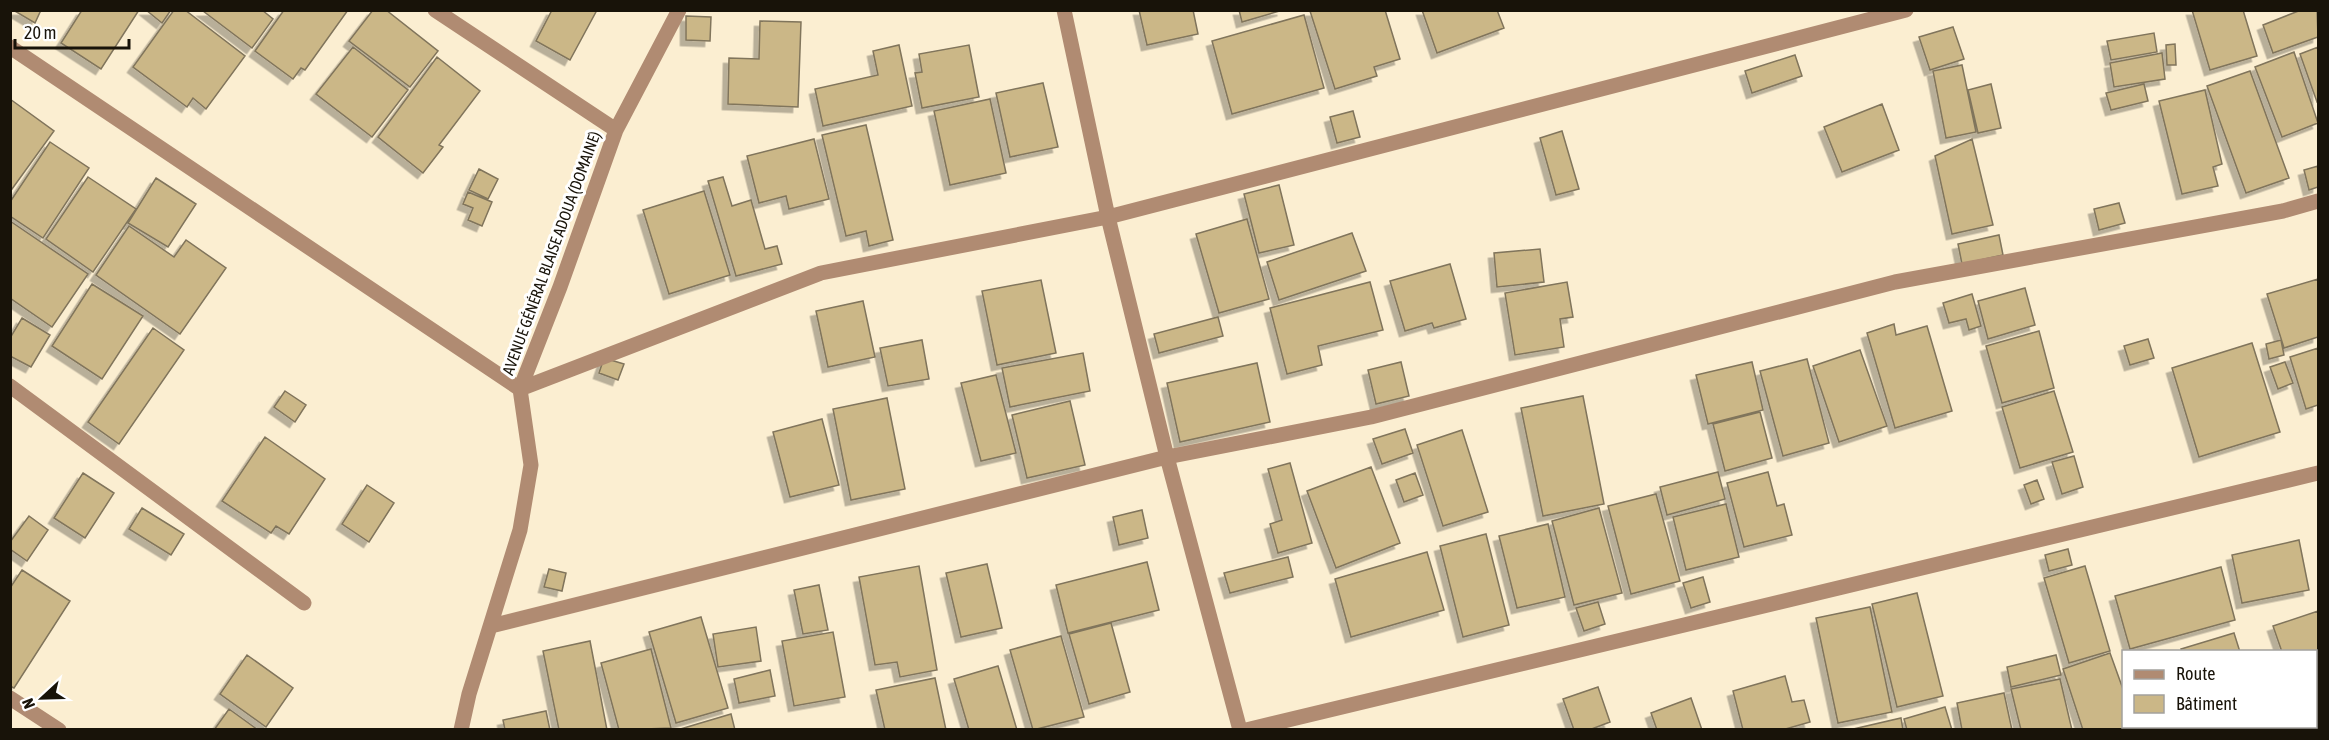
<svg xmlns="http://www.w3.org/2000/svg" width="2329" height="740" font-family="'Asap Condensed',sans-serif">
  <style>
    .building { fill: #cbb787; stroke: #80745b; stroke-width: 1.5; filter: url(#shadow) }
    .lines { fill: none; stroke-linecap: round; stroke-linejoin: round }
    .minor { stroke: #b08b72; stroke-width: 15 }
    .labels { text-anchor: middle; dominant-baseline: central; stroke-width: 6; stroke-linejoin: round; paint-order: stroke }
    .street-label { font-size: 16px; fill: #181309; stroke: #fff }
  </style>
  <defs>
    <filter id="shadow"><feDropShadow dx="-5.5" dy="5.5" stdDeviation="0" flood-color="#0004"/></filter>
  </defs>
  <rect width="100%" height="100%" fill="#fbeed1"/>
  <path class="building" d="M13 10H41L35 23Z
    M82 10H139L101 69 61 43Z
    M146 10H171L162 23Z
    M174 10H185L245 56 206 109 193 98 187 107 133 67Z
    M262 10 273 19 252 48 203 11Z
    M284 10H348L305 70 301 68 293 79 255 51Z
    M373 10H386L438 51 410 87 349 41Z
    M552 10H597L570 60 536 41Z
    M1139 10H1193L1198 34 1147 45Z
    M1239 10H1283L1242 22Z
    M1385 10 1400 59 1374 67 1377 76 1335 89 1310 11Z
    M1422 10H1497L1504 28 1437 53Z
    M2192 10H2243L2257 56 2210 70Z
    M2301 10H2317L2318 37 2273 53 2263 25Z
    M1304 15 1324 88 1232 114 1212 41Z
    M686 16 711 17 710 41 686 40Z
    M760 21 801 22 798 107 728 104 729 58 759 59Z
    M1953 27 1964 59 1930 70 1919 37Z
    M2154 33 2157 52 2111 60 2107 41Z
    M2175 44 2176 65H2167L2166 45Z
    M899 45 912 106 823 126 815 89 878 75 873 51Z
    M969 45 979 97 922 108 915 73 922 72 919 54Z
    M353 47 408 90 372 137 316 94Z
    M2318 47V101L2317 102 2300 54Z
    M2294 52 2318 123 2282 137 2255 67Z
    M2162 53 2165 79 2114 87 2110 63Z
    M1795 55 1802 76 1752 93 1745 71Z
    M437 57 480 91 439 145 443 147 423 173 378 137Z
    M1962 65 1976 132 1946 138 1933 71Z
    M2250 71 2289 178 2246 193 2207 86Z
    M1043 83 1058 147 1010 157 996 93Z
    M1991 84 2001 128 1978 133 1968 90Z
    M2144 84 2148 101 2111 110 2106 93Z
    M2205 90 2222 164 2213 167 2218 186 2182 194 2159 101Z
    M10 99 54 131 12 189 10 188Z
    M990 99 1006 173 950 185 934 111Z
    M1882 104 1899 150 1842 172 1824 127Z
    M1353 111 1360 137 1337 143 1330 117Z
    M866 125 893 240 869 246 866 231 846 236 822 135Z
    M1562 131 1579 189 1556 195 1540 138Z
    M814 139 829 199 789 209 786 196 759 203 747 156Z
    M1972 139 1993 225 1952 234 1935 156Z
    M50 142 89 168 43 238 10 216V202Z
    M2318 166V187L2309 190 2304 170Z
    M479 169 498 179 488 199 469 190Z
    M88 177 136 209 93 272 46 239Z
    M723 177 732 206 751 200 765 249 777 246 782 264 736 276 708 181Z
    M156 178 196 204 168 247 128 223Z
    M1279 185 1294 245 1259 253 1244 194Z
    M704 191 730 275 669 294 643 210Z
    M468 192 492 202 482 226 468 220 473 208 463 204Z
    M2119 203 2125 223 2099 230 2094 209Z
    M1247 219 1269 299 1219 313 1196 234Z
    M10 221 88 274 52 327 10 298Z
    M129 226 174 257 186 240 226 268 180 334 96 275Z
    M1352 233 1366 271 1279 300 1267 262Z
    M1999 235 2003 255 1962 264 1958 244Z
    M1540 249 1544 282 1497 287 1494 253Z
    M1450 264 1466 319 1434 328 1432 323 1405 331 1390 281Z
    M2318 279V337L2284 348 2267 294Z
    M1041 280 1056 353 997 365 982 291Z
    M1370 282 1383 330 1318 346 1322 365 1287 374 1270 308Z
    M1567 282 1573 317 1560 319 1564 347 1515 355 1505 293Z
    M92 284 143 316 102 379 52 346Z
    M2025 288 2035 325 1988 339 1978 301Z
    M1972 294 1981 326 1969 330 1966 319 1949 323 1943 303Z
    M863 301 875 357 828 367 816 311Z
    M1218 317 1223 336 1159 353 1154 334Z
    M22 318 50 335 31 367 10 356V338Z
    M1894 324 1896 335 1927 326 1952 411 1895 428 1867 333Z
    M153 328 184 350 119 444 88 422Z
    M2039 331 2054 388 2002 403 1986 346Z
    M2148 339 2154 358 2130 365 2124 346Z
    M922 340 929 379 888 386 880 348Z
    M2281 340 2284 355 2269 359 2266 344Z
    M2252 343 2280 432 2199 457 2172 368Z
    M2318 348V405L2306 409 2290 357Z
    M1860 350 1887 426 1839 442 1813 366Z
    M1083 353 1090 391 1010 407 1002 368Z
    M604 358 624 364 618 380 599 373Z
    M1807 359 1829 443 1783 456 1760 371Z
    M1401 362 1409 396 1376 404 1368 370Z
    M1752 362 1763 410 1708 424 1696 375Z
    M2285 362 2293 383 2278 389 2270 367Z
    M1257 363 1270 422 1180 442 1167 383Z
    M996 375 1016 453 981 461 961 383Z
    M285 391 306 405 295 422 274 407Z
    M2054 391 2073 452 2020 468 2002 407Z
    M1583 396 1604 504 1543 516 1521 408Z
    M887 398 905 489 851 500 833 409Z
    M1070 401 1085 465 1027 478 1012 415Z
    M1760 412 1772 458 1725 471 1713 424Z
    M822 419 839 485 790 497 773 432Z
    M1405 429 1413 453 1382 464 1373 439Z
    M1462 430 1488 512 1443 526 1417 445Z
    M265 437 325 479 289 534 276 526 271 533 222 501Z
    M2074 456 2083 487 2062 494 2052 462Z
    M1290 463 1312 543 1278 553 1270 524 1282 520 1268 469Z
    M1371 467 1400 543 1336 568 1307 491Z
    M1718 472 1725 499 1667 515 1660 487Z
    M1768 472 1777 506 1784 504 1792 535 1744 547 1727 483Z
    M83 473 114 493 85 538 54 518Z
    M1415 473 1423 495 1404 502 1396 480Z
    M2037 480 2044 499 2031 504 2024 485Z
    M367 485 394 503 369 542 342 524Z
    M1656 494 1680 581 1631 594 1608 506Z
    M1726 504 1739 557 1686 570 1673 517Z
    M142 508 184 534 171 555 129 529Z
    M1599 508 1622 593 1574 605 1552 521Z
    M1142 510 1148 538 1119 545 1113 517Z
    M29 516 48 530 27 561 10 549V542Z
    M1548 524 1565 597 1517 608 1499 536Z
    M1486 534 1509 625 1463 637 1440 546Z
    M2299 540 2309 590 2242 603 2232 555Z
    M2068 549 2072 565 2049 571 2045 555Z
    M1427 552 1444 610 1351 637 1335 579Z
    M1288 557 1293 577 1230 593 1224 573Z
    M1147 562 1159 610 1068 633 1056 585Z
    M987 564 1002 628 961 637 946 573Z
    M919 566 937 670 900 677 897 662 875 665 859 577Z
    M2085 566 2110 651 2069 663 2044 578Z
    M2221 567 2235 620 2130 649 2115 596Z
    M549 569 566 573 562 591 544 587Z
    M22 570 70 601 14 688 10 686V588Z
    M1703 577 1710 602 1691 608 1683 583Z
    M819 585 828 630 803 634 794 590Z
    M1917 593 1943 696 1897 707 1872 604Z
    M1598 602 1605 624 1584 631 1576 608Z
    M1870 607 1892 712 1838 723 1816 618Z
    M2318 611V667L2316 668V652H2282L2273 626Z
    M701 617 728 708 676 723 649 632Z
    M1111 623 1130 692 1089 704 1069 634Z
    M756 627 761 661 718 667 713 634Z
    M833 632 845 697 794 706 782 641Z
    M2234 633 2240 652H2182L2181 649Z
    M1061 636 1084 717 1033 730 1010 650Z
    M590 641 607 730H559L543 651Z
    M651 649 671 728 619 730 601 663Z
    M2110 653 2124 692V726H2128L2119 730H2083L2063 669Z
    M247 655 293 688 266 727 220 694Z
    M2056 655 2061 675 2011 687 2007 667Z
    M998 666 1017 730H969L954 679Z
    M770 670 775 696 739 703 734 679Z
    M1785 676 1792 702 1804 700 1810 722 1782 730H1743L1733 691Z
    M935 678 946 730H885L876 690Z
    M2060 679 2072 730H2021L2011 689Z
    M1598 687 1610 722 1589 730H1574L1563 699Z
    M2004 693 2012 730H1962L1957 703Z
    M1691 698 1702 730H1657L1651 713Z
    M1945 707 1952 730H1907L1904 719Z
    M229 709 258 730H214Z
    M546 711 550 730H505L503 720Z
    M731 714 735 730H677Z
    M1901 718 1903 730H1849Z"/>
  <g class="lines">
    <path class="minor" d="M435 10 616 130
      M1064 10 1108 217 1167 457 1240 730
      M10 47 520 389 821 273 1108 217 1906 10
      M10 386 304 603
      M491 626 1167 457 1371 417 1895 282 2283 211 2318 201
      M10 698 59 730
      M461 730 469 694 520 530 531 465 520 389 560 287 616 130 679 10
      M1246 730 2318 473"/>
  </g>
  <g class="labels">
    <g class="street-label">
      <text transform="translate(551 253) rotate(-70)">AVENUE GÉNÉRAL BLAISE ADOUA (DOMAINE)</text>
    </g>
  </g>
  <rect width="2329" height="740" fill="none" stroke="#181309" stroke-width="24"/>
  <rect x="2122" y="650" width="195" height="78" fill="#ffffff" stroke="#a3a19d" stroke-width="1.5"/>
  <rect x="2134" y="670" width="30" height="9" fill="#b08b72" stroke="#a3a19d" stroke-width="1.5"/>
  <text x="2176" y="680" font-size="18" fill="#181309">Route</text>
  <rect x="2134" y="695" width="30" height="18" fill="#cbb787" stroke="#a3a19d" stroke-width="1.5"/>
  <text x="2176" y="710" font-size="18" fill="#181309">Bâtiment</text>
  <g transform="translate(42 698) rotate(248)" stroke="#ffffff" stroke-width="4.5" paint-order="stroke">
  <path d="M0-4.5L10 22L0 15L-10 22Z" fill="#181309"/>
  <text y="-9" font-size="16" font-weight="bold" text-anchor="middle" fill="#181309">N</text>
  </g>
  <path d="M15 39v9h114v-9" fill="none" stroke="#181309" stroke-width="3"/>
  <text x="24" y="39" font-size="18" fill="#181309" stroke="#ffffff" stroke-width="4.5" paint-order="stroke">20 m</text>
</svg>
